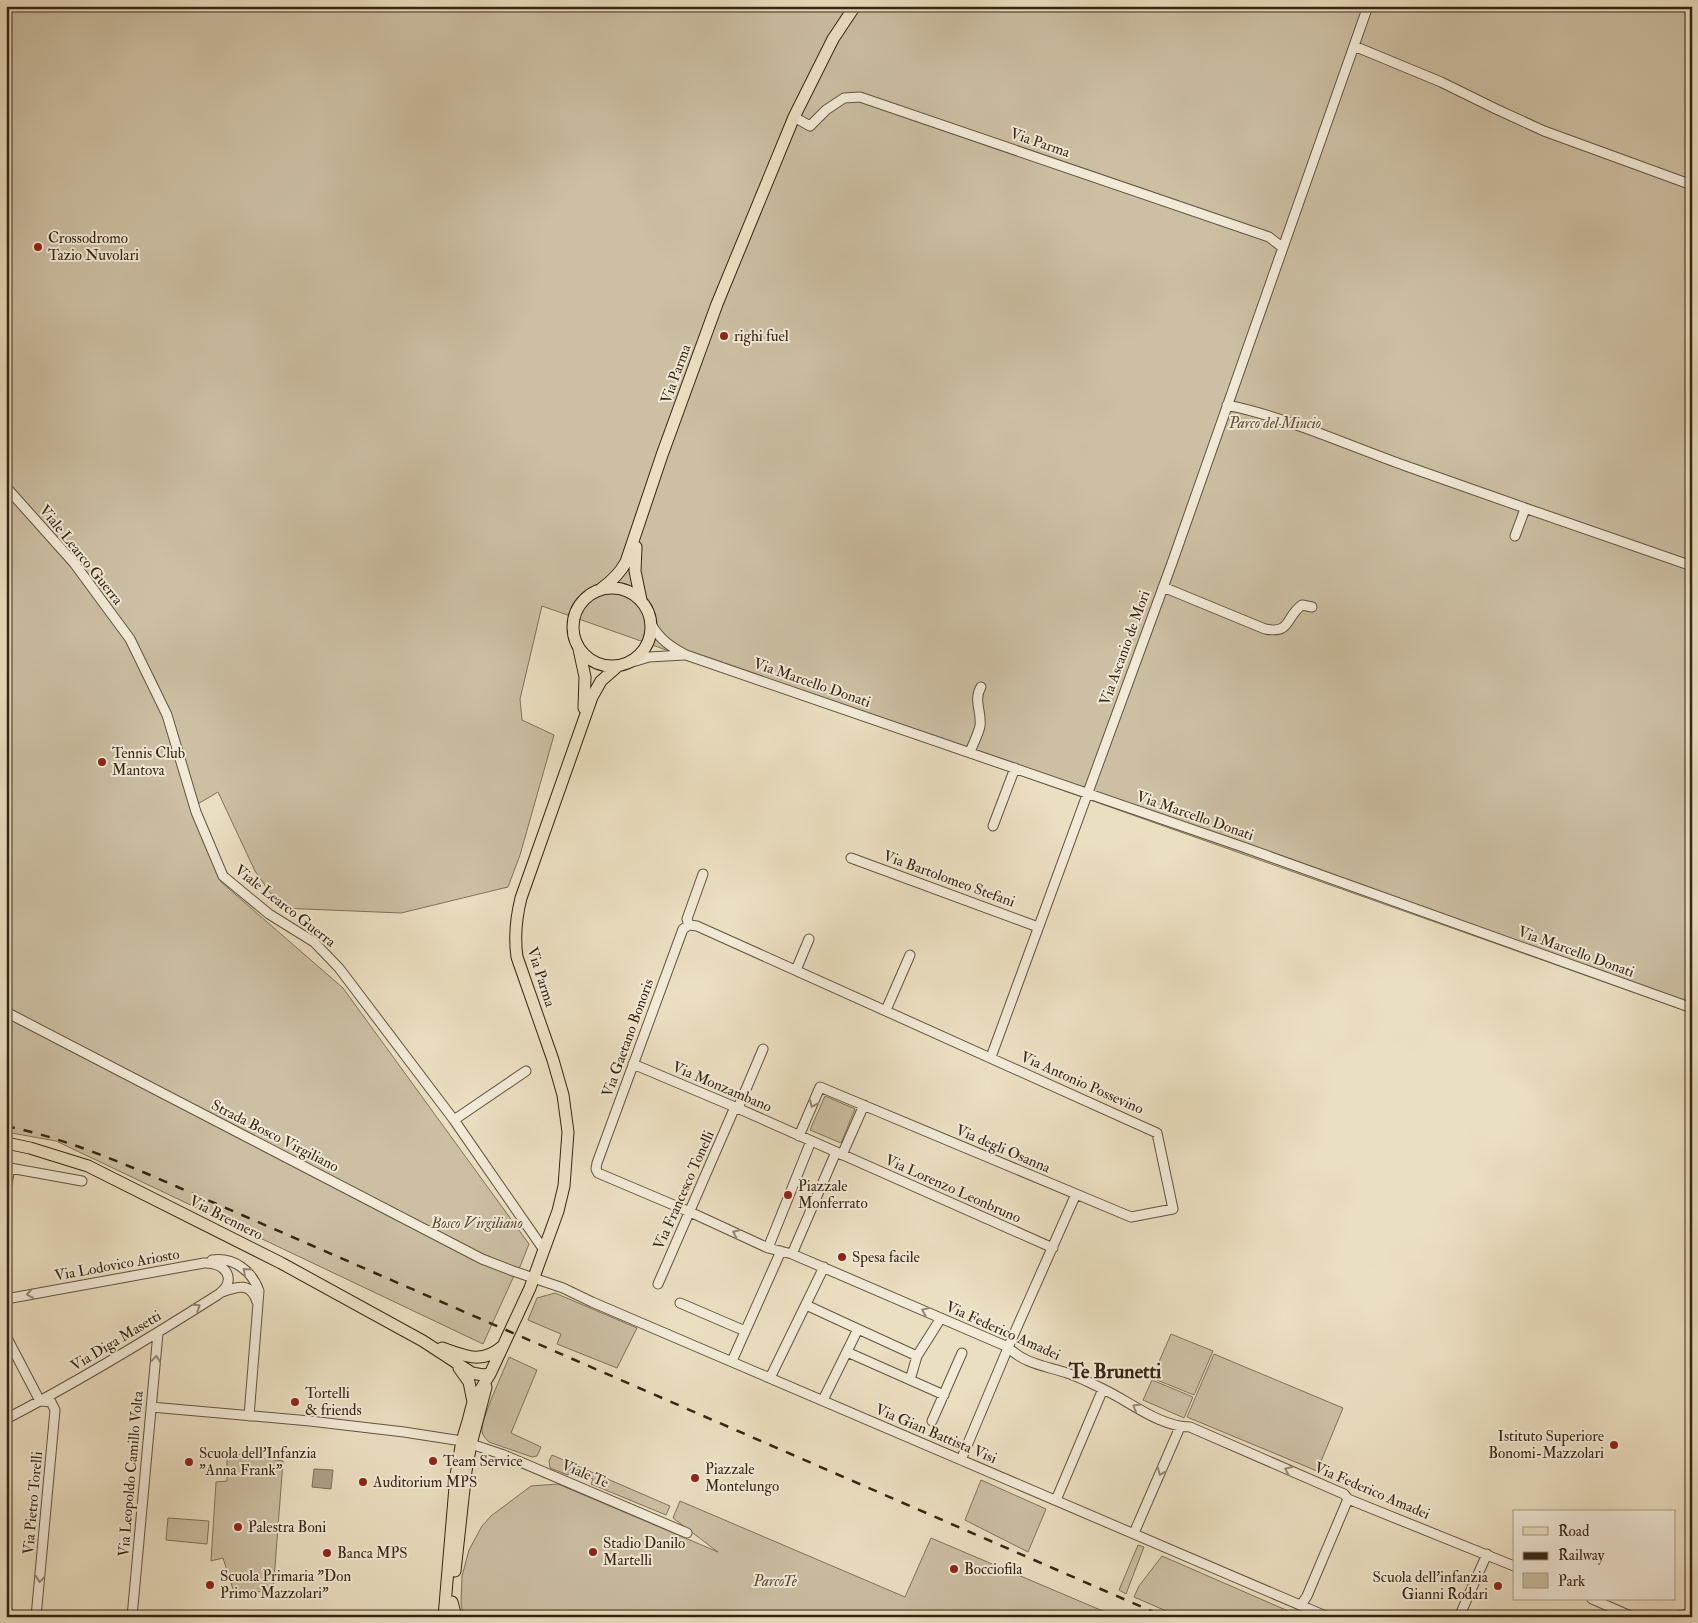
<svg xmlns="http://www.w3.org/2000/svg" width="1698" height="1623" font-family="'IM FELL Double Pica',serif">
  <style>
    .green { fill: #ccbfa3; stroke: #80725a }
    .water { fill: #ada086; stroke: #7d6f58 }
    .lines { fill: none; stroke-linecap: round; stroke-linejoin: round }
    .minor-casing { stroke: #62543e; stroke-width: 11 }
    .major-casing { stroke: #352512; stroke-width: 13 }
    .minor { stroke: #f2ead7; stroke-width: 9 }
    .major { stroke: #ebdfc1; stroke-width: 11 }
    .rail { stroke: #352512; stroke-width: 2.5; stroke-dasharray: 9 9; stroke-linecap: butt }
    .oneway { stroke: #948874 }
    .poi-dot { fill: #8f2418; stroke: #f2ead7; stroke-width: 2 }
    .labels { text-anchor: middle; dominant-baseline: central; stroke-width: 4; stroke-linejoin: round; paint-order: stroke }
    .street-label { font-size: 15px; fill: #352512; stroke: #f2ead7 }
    .poi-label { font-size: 15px; fill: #352512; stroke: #f2ead7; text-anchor: start }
    .park-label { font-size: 15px; font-style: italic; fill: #5b4c36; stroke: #f2ead7 }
    .district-label { font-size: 20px; font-weight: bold; fill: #352512; stroke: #f2ead7 }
  </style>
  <rect width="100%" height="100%" fill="#ebdfc1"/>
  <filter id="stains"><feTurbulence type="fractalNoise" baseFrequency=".004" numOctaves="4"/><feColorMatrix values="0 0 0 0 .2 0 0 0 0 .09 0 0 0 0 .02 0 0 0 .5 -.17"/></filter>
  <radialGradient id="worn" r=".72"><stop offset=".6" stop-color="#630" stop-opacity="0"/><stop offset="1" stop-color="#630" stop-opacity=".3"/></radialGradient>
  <path class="green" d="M6 6H1692V1013L542 606 520 699 522 720 554 735 520 855 508 887 401 913 281 908 255 871 218 792 191 808 221 882 343 988 529 1244 519 1269H517L483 1344 56 1141 6 1132Z
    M825 1096 855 1109 841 1143 810 1130Z
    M555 1293 637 1328 617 1368 557 1344 561 1334 528 1320 537 1298Z
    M1171 1334 1213 1351 1194 1395 1152 1378Z
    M1214 1354 1343 1408 1317 1471 1187 1417Z
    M509 1357 537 1370 511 1433 541 1447 537 1456 532 1457 489 1442C486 1439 483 1436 482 1432 480 1420 504 1371 509 1357Z
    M1152 1380 1193 1397 1184 1418 1143 1400Z
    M227 1453 283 1461 273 1593 233 1589 223 1558 211 1561 216 1482 227 1481Z
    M552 1455 670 1506 666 1515 591 1484 593 1479 570 1469 568 1475 550 1468 549 1461Z
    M981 1480 1046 1509 1028 1552 965 1520Z
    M558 1484 718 1552 673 1518 680 1501 905 1597 931 1538 1117 1617H463L461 1602 462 1576 469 1550 482 1526 491 1516 531 1486Z
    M168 1518 209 1521 207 1544 166 1540Z
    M1138 1545 1144 1547 1126 1594 1119 1590Z
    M1162 1556 1302 1617H1180L1134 1597 1139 1586Z"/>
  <path class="water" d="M314 1469 333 1470 331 1489 312 1487Z"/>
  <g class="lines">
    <defs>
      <path id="minor" d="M1354 46 1441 82 1496 109 1544 131 1692 185
        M794 117 810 126 826 110 844 98 860 97 1269 237 1282 247
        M1227 405C1289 418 1347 445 1406 466 1501 500 1597 533 1692 566
        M6 487 74 563 130 639 167 715 196 812 223 876 269 914 314 942 339 968 454 1120 544 1250
        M1515 536 1525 509
        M1163 587 1265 629C1292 634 1285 617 1302 605L1312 607
        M651 624C660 640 671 647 686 655L1243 847 1692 1008
        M629 663 649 657 684 655
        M970 752C973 744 978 735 980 726 982 712 973 700 981 687
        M993 826 1015 768
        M851 858 1038 927
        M689 925 683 929 597 1163 596 1169 598 1173 690 1212 768 1248 792 1254 1008 1347C1024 1364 1046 1366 1067 1373 1079 1377 1091 1383 1103 1389 1129 1401 1160 1427 1190 1427L1344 1494 1348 1499 1514 1566
        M689 925 697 926 1157 1133 1173 1209 1131 1217 820 1087 799 1136
        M689 925 687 919 703 874
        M796 970 809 939
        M886 1010 910 955
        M6 1012 482 1259 513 1271 563 1288 592 1302 1328 1617
        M991 1057 1172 563 1368 6
        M633 1064 735 1107 1053 1248
        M738 1108 763 1049
        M454 1120 526 1071
        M842 1155 864 1105
        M6 1189 10 1168 82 1181
        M768 1248 811 1141
        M792 1254 836 1152
        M212 1260C234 1257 252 1271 259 1291L249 1416
        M658 1284 735 1107
        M222 1292C238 1286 251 1282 257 1302
        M6 1299 204 1263C225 1262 238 1279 219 1294 150 1338 79 1381 6 1419
        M680 1303 745 1331
        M806 1305 858 1329
        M6 1336 40 1401
        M847 1352 944 1395
        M732 1361 781 1251
        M770 1378 824 1267
        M910 1380 917 1356
        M823 1400 858 1329 917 1356 941 1318
        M151 1407 310 1421 404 1432 462 1441 504 1455 687 1533
        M932 1421 962 1353
        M961 1460 1010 1343 1076 1194
        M1056 1500 1103 1389
        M1134 1533 1180 1427
        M1592 1599 1633 1617
        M1301 1605 1307 1596 1348 1499
        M36 1617 55 1410 51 1402 41 1401
        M132 1617 158 1333
        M1459 1617 1487 1554
        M1674 1617 1692 1613"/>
      <path id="major" d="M636 547 635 571 641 600
        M573 627a39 39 0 1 1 78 0a39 39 0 1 1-78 0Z
        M601 589C612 581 620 573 626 562L662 455 717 304 794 117 833 39 855 6
        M579 649 585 677 584 708
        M6 1143 30 1148 88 1166 281 1263 423 1341 472 1373 483 1375 490 1374
        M442 1348C466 1356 481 1365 503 1346
        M459 1368 469 1382 473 1402
        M455 1571 466 1471 471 1444 486 1387
        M452 1602 456 1617
        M444 1617 456 1475 462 1441 468 1421 473 1402 490 1374 530 1288 558 1211 564 1186 568 1132 563 1095 553 1060 517 957C514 936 516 918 521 898L592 697 601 681 618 666"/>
    </defs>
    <use href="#minor" class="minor-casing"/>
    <use href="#major" class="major-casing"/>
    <use href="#minor" class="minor"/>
    <use href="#major" class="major"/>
    <path class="rail" d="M6 1126C59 1137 108 1157 157 1178L1165 1617"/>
  </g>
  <defs><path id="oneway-chevron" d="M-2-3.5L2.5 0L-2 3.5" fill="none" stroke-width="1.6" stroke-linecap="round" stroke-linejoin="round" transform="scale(1.25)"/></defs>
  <g class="oneway">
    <use href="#oneway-chevron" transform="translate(813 1104) rotate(114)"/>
    <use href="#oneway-chevron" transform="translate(736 1233) rotate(-155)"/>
    <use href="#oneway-chevron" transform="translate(246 1271) rotate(-138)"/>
    <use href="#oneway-chevron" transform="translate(30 1294) rotate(170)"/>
    <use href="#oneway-chevron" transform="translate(197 1307) rotate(-33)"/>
    <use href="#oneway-chevron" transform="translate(925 1311) rotate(-157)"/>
    <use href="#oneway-chevron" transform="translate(156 1359) rotate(-85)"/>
    <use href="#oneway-chevron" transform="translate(1136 1407) rotate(-150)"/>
    <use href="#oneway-chevron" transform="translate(1288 1470) rotate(-157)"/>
    <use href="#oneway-chevron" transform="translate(1161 1472) rotate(113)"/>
    <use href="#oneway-chevron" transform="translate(40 1579) rotate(95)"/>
  </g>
  <g class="poi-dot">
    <circle cx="38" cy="247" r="5"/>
    <circle cx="724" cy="336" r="5"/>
    <circle cx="102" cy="762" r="5"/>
    <circle cx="788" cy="1195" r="5"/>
    <circle cx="842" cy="1257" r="5"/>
    <circle cx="295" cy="1402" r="5"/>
    <circle cx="1614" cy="1445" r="5"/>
    <circle cx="433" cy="1461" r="5"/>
    <circle cx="189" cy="1462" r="5"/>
    <circle cx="695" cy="1478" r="5"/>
    <circle cx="363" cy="1482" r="5"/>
    <circle cx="238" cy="1527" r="5"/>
    <circle cx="593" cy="1552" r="5"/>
    <circle cx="327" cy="1553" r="5"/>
    <circle cx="954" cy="1569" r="5"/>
    <circle cx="210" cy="1585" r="5"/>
    <circle cx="1498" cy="1586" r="5"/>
  </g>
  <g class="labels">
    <g class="street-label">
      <text transform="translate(1040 143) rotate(19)">Via Parma</text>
      <text transform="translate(676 374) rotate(-70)">Via Parma</text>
      <text transform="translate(81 555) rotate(51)">Viale Learco Guerra</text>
      <text transform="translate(1125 648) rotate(-70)">Via Ascanio de Mori</text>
      <text transform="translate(812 683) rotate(19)">Via Marcello Donati</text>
      <text transform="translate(1195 816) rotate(19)">Via Marcello Donati</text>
      <text transform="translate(949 879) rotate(20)">Via Bartolomeo Stefani</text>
      <text transform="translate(285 906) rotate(38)">Viale Learco Guerra</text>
      <text transform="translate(1576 952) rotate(20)">Via Marcello Donati</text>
      <text transform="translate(541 977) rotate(72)">Via Parma</text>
      <text transform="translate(628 1038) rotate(-70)">Via Gaetano Bonoris</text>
      <text transform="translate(1082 1083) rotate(24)">Via Antonio Possevino</text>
      <text transform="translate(722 1087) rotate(23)">Via Monzambano</text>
      <text transform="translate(275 1136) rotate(27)">Strada Bosco Virgiliano</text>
      <text transform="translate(1003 1149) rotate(23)">Via degli Osanna</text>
      <text transform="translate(953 1189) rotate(24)">Via Lorenzo Leonbruno</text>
      <text transform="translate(684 1190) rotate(-66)">Via Francesco Tonelli</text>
      <text transform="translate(226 1218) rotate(27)">Via Brennero</text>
      <text transform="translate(117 1265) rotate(-10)">Via Lodovico Ariosto</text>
      <text transform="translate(1003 1331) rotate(24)">Via Federico Amadei</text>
      <text transform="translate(116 1341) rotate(-31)">Via Diga Masetti</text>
      <text transform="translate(936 1434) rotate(23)">Via Gian Battista Visi</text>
      <text transform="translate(131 1474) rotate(-85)">Via Leopoldo Camillo Volta</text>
      <text transform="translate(585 1474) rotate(23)">Viale Te</text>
      <text transform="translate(1372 1491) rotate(23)">Via Federico Amadei</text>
      <text transform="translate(33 1503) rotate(-85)">Via Pietro Torelli</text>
    </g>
    <g class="poi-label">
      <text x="48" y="238">Crossodromo<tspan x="48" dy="17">Tazio Nuvolari</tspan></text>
      <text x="734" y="336">righi fuel</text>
      <text x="112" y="753">Tennis Club<tspan x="112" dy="17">Mantova</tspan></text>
      <text x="798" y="1186">Piazzale<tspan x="798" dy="17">Monferrato</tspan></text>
      <text x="852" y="1257">Spesa facile</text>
      <text x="305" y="1393">Tortelli<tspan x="305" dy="17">&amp; friends</tspan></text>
      <text x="1604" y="1436" text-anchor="end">Istituto Superiore<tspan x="1604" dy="17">Bonomi-Mazzolari</tspan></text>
      <text x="199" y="1453">Scuola dell'Infanzia<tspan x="199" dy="17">"Anna Frank"</tspan></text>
      <text x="443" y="1461">Team Service</text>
      <text x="705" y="1469">Piazzale<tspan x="705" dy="17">Montelungo</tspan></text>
      <text x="373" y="1482">Auditorium MPS</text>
      <text x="248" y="1527">Palestra Boni</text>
      <text x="603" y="1543">Stadio Danilo<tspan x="603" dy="17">Martelli</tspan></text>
      <text x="337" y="1553">Banca MPS</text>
      <text x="964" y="1569">Bocciofila</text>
      <text x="220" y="1576">Scuola Primaria "Don<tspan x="220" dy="17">Primo Mazzolari"</tspan></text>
      <text x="1488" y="1577" text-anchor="end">Scuola dell'infanzia<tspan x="1488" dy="17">Gianni Rodari</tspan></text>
    </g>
    <g class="park-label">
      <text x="1275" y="423">Parco del Mincio</text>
      <text x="477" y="1223">Bosco Virgiliano</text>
      <text x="775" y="1581">ParcoTe</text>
    </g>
    <g class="district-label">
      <text x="1115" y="1371">Te Brunetti</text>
    </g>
  </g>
  <rect width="1698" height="1623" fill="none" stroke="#ebdfc1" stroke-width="25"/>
  <rect x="8" y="8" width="1683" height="1608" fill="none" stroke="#352512" stroke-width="2.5"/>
  <rect x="12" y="12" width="1673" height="1598" fill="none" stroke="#352512"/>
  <rect x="1513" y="1510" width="162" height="90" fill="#f2ead7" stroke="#a69b88"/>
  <rect x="1523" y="1527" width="25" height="8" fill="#ebdfc1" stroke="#a69b88"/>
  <text x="1558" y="1536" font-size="15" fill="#352512">Road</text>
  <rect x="1523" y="1552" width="25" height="8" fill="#352512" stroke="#a69b88"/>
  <text x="1558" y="1560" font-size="15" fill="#352512">Railway</text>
  <rect x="1523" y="1573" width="25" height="15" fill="#ccbfa3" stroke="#a69b88"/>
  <text x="1558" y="1586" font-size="15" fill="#352512">Park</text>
  <rect width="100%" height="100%" filter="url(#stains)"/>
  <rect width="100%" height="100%" fill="url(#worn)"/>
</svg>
